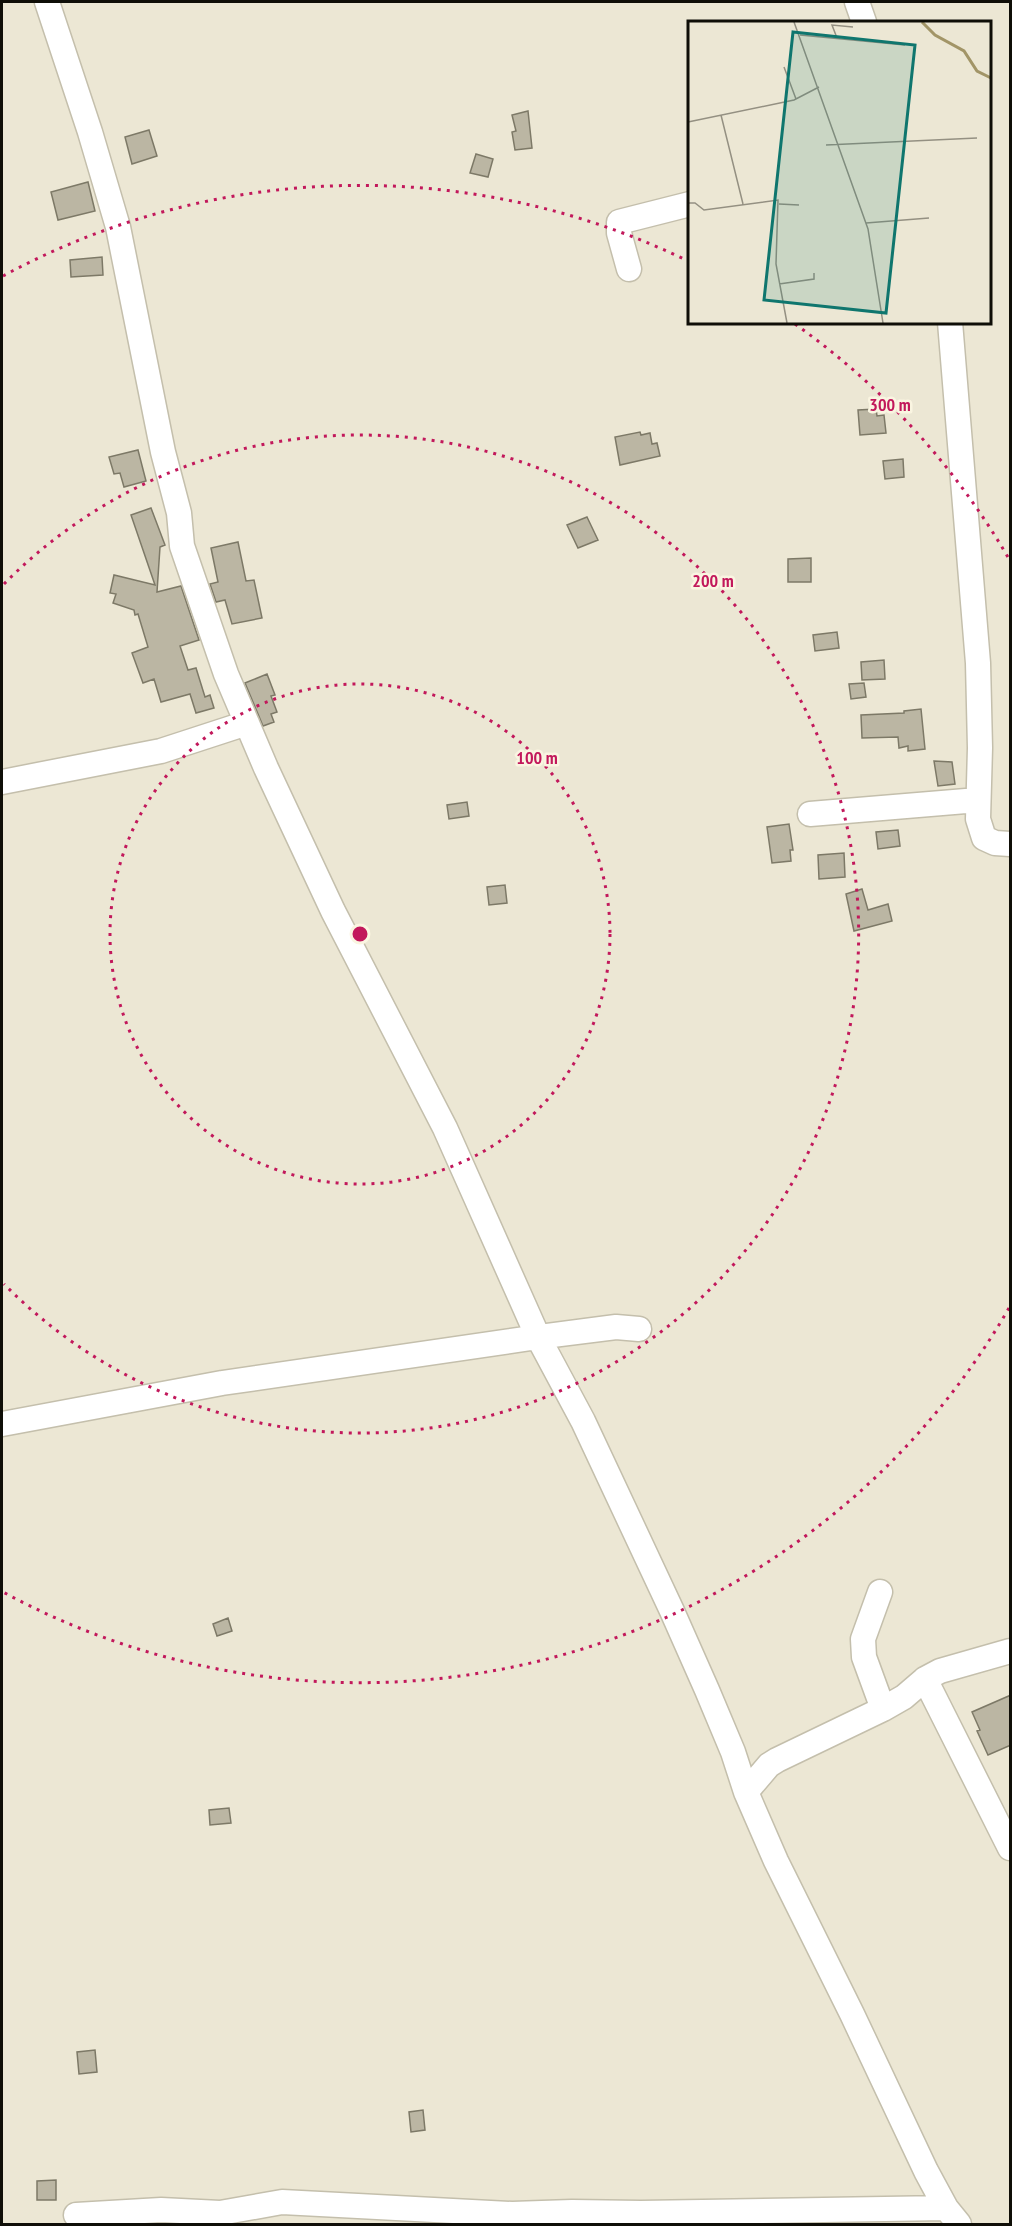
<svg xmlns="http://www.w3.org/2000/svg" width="1012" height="2226" font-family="'PT Sans Narrow',sans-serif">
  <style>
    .building { fill: #bbb6a3; stroke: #7d7967; stroke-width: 1.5 }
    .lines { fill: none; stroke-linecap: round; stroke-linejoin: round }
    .minor-casing { stroke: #c4bfac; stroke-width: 27 }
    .minor { stroke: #fff; stroke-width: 24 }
    .ring { fill: none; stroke: #c2185b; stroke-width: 3; stroke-dasharray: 3 6 }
    .inset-river { fill: none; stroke: #a29567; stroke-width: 3 }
    .inset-road { fill: none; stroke: #949082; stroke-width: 1.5 }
    .view { fill: #0f766e; fill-opacity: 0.15; stroke: #0f766e; stroke-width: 3 }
    .inset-edge { fill: none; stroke: #0f0e07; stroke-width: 3 }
    .centre { fill: #c2185b; stroke: #faf5e1; stroke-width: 3 }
    .ring-label { font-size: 18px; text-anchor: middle; font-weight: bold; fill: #c2185b; stroke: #faf5e1; stroke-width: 5; stroke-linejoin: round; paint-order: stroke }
  </style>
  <rect width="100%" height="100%" fill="#ece7d4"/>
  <path class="building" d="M528 111 532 148 515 150 512 132 516 131 512 115Z
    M149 130 157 156 132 164 125 137Z
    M476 154 493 159 488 177 470 173Z
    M88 182 95 211 58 220 51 192Z
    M102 257 103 275 71 277 70 260Z
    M876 409 877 416 884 415 886 433 860 435 858 410Z
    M640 432 641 435 650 433 652 444 657 443 660 456 620 465 615 437Z
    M138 450 146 481 124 487 120 473 114 474 109 457Z
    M903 459 904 477 885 479 883 461Z
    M151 508 165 545 160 547 157 592 181 586 199 640 180 646 188 670 196 668 205 697 210 695 214 708 196 713 190 694 161 702 154 679 143 683 132 653 148 647 138 614 135 615 134 610 113 603 116 594 110 593 114 575 155 585 131 515Z
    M587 517 598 540 578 548 567 525Z
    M238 542 246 581 254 580 262 618 232 624 225 600 216 602 210 584 218 582 211 548Z
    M811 558V582H788V559Z
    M837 632 839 648 815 651 813 635Z
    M884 660 885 679 862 680 861 662Z
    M267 674 275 695 271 696 277 712 271 714 274 722 263 726 245 683Z
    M864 683 866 697 851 699 849 684Z
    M921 709 925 749 908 751V746L899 748 898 737 862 738 861 715 904 713V711Z
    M934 761 952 762 955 784 938 786Z
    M467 802 469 816 449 819 447 805Z
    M789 824 793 850H790L791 861 772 863 767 827Z
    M898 830 900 846 878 849 876 832Z
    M844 853 845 877 819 879 818 855Z
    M505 885 507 903 489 905 487 887Z
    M862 889 868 910 888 904 892 921 854 931 846 894Z
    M228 1618 232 1631 217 1636 213 1624Z
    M1011 1695V1745L988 1755 977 1731 980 1730 972 1712Z
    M229 1808 231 1823 210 1825 209 1810Z
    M95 2050 97 2072 79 2074 77 2052Z
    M423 2110 425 2130 411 2132 409 2112Z
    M56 2180V2200H37V2181Z"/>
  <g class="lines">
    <defs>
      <path id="minor" d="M47 2 90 132 118 227 163 452 179 513 182 546 226 674 266 768 333 911 445 1128 538 1337 583 1421 672 1611 707 1690 733 1752 746 1792 776 1861 852 2014 926 2171 946 2208 959 2224
        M857 2 864 22
        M629 269 619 233V222L690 204
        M950 322 978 663 980 748 978 819 984 838 995 843 1010 844
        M2 782 161 751 247 723
        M810 814 978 800
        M2 1424 222 1383 538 1337 616 1327 639 1329
        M880 1592 863 1639 864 1657 883 1709
        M925 1679 1010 1848
        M746 1792 769 1765 777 1760 883 1709 904 1697 925 1679 940 1671 1010 1651
        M76 2215 161 2210 220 2213 282 2202 512 2214 572 2212 641 2213 946 2208"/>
    </defs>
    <use href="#minor" class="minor-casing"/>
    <use href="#minor" class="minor"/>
  </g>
  <g class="ring">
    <circle cx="360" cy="934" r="250"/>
    <path d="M4 584A499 499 0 1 1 4 1284"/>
    <path d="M1009 1308A749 749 0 0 1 3 1592M3 276A749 749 0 0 1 688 261M795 324A749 749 0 0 1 1009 559"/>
  </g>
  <g transform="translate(688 21)">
    <rect width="303" height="303" fill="#ece7d4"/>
    <path class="inset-river" d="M234 1 247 14 276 30 289 50 303 57"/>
    <path class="inset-road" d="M106 1 180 208 195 302M112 14 217 24M149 17 144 4 165 6M96 46 108 78M33 94 55 183M0 101 106 79 131 66M138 124 289 117M0 182H7L16 189 90 179 88 243 99 302M91 183 111 184M178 202 241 197M91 263 126 258V252"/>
    <path class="view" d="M105 11 227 24 198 292 76 279Z"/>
    <rect width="303" height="303" class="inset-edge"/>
  </g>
  <circle cx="360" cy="934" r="9" class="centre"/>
  <g class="ring-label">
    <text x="890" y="411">300 m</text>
    <text x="713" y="587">200 m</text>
    <text x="537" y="764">100 m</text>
  </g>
  <rect width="1012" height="2226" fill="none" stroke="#0f0e07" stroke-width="6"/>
</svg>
